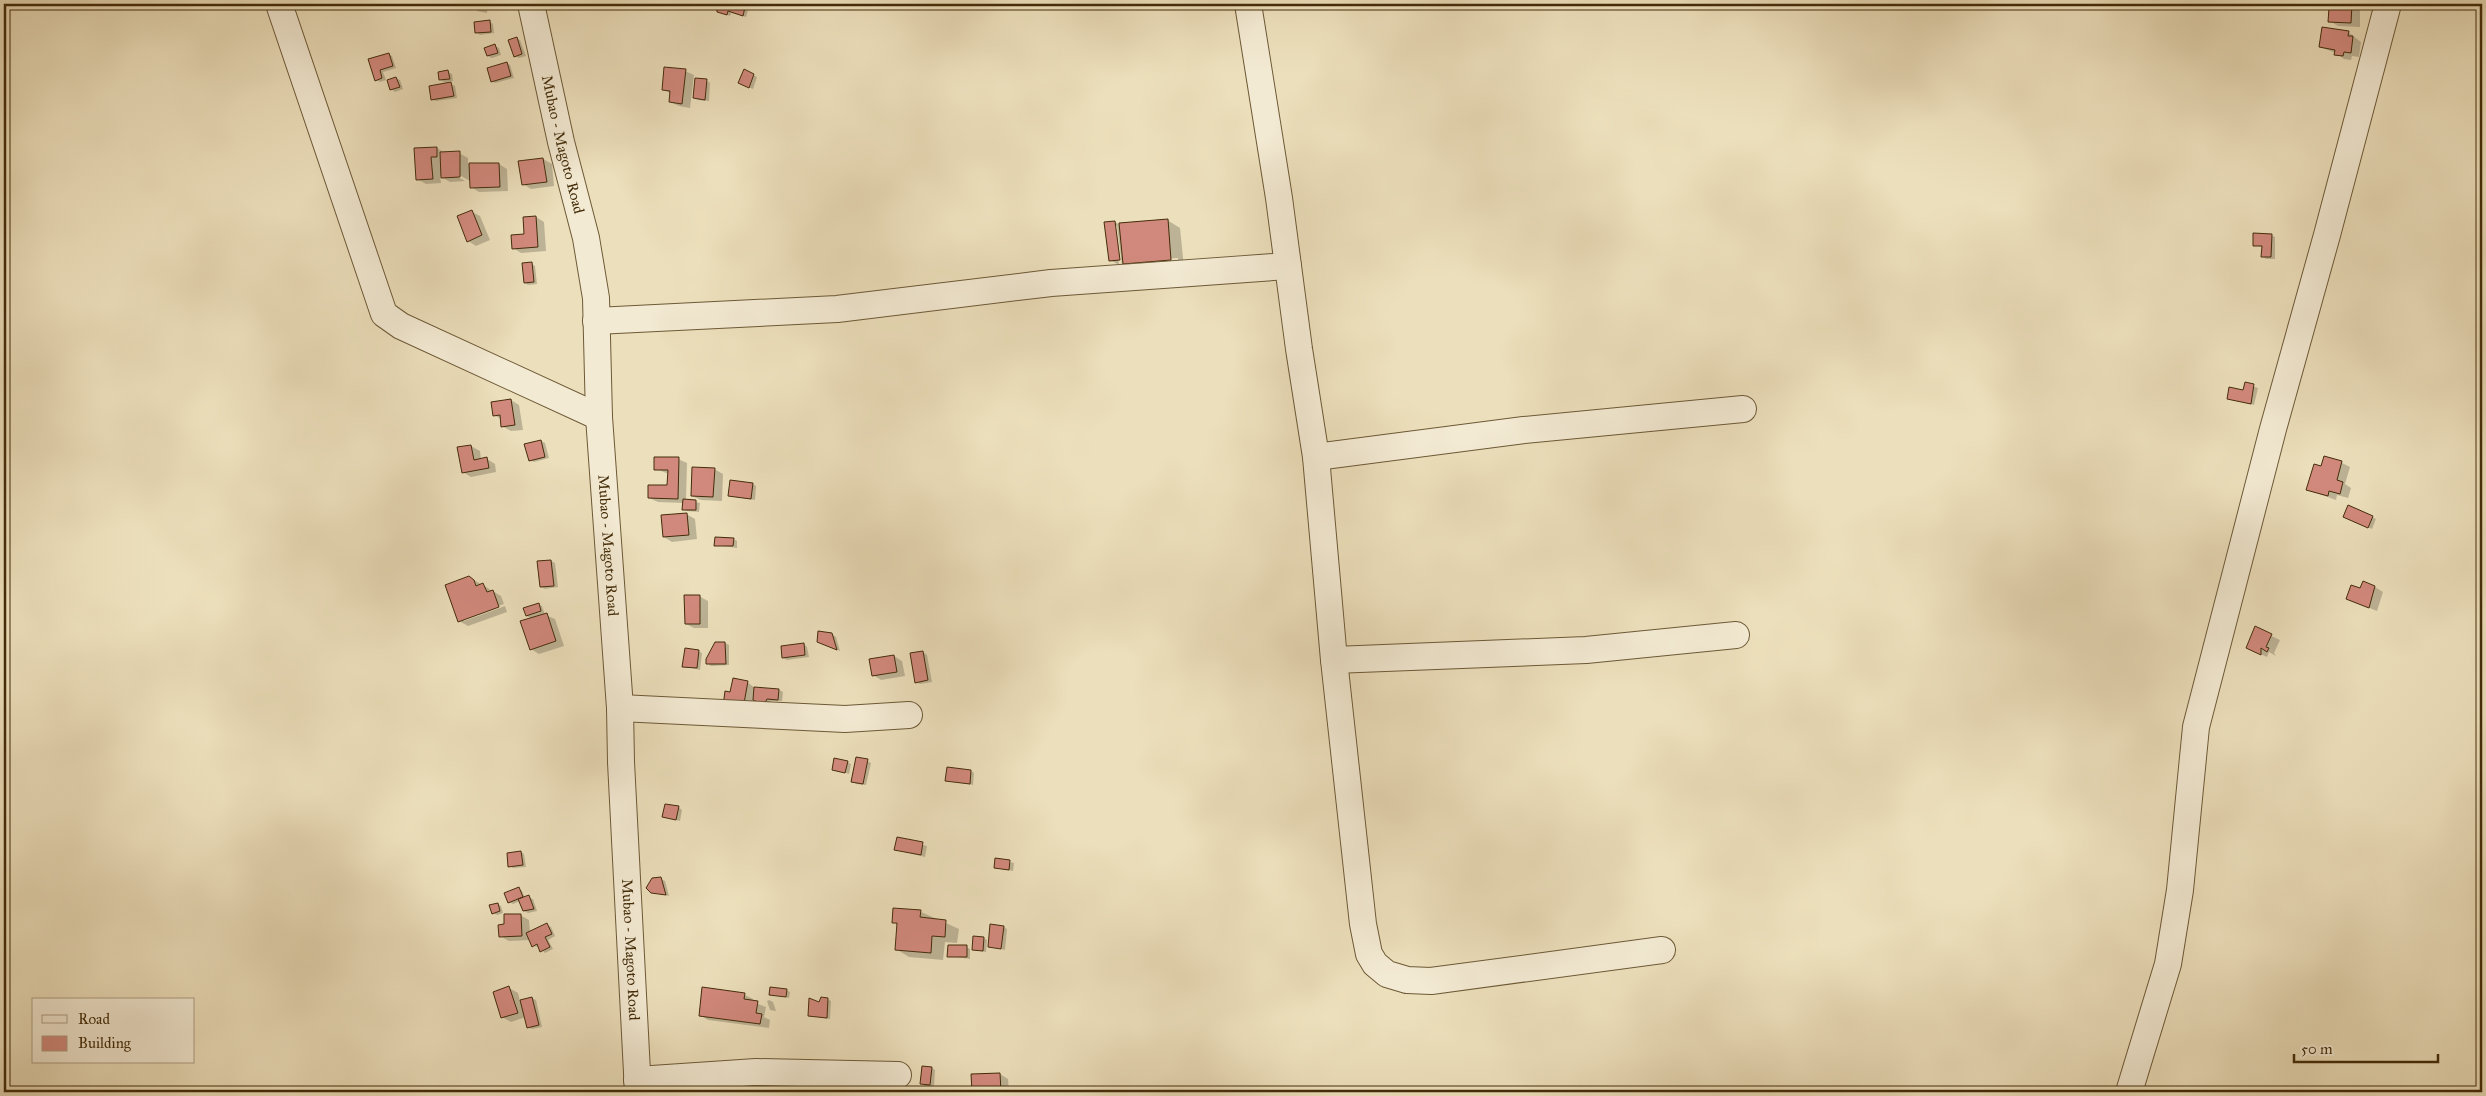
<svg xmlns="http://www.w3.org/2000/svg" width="2486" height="1096" font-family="'IM FELL Great Primer',serif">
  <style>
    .shadow { fill: #0003; fill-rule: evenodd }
    .building { fill: #d2897d; stroke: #432c09 }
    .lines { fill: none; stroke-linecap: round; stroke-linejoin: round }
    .minor-casing { stroke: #6d5936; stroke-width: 28 }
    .minor { stroke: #f3ead3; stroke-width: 26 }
    .labels { text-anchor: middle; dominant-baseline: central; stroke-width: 5; stroke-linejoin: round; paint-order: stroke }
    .street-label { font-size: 15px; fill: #432c09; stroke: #f3ead3 }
  </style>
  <rect width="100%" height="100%" fill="#ecdfbb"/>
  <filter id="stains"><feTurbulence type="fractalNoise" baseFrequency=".004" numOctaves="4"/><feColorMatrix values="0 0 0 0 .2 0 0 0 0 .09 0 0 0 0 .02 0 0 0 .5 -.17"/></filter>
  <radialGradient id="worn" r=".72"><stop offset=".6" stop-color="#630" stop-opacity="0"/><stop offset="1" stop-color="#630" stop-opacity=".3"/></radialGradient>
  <path class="shadow" d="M477 4H488L487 13 477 11Z
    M701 4H728L748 11 746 17 731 13 730 16Z
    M2341 4H2360V27L2338 26 2330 21 2341 10Z
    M490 22 493 24 494 33 480 35 476 32Z
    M2348 32 2361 42 2359 57 2352 56 2351 60 2344 59 2336 53 2320 47Z
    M516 38 520 40 526 56 519 58 515 56Z
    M495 46 499 48 501 55 492 58 488 56Z
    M388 54 392 56 396 68 383 72 386 80 380 82 376 80 370 60Z
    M507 63 510 65 514 78 495 83 492 81Z
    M685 71 694 75 690 108 679 106 670 102 671 94 663 89Z
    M745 71 757 77 753 89 743 85Z
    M448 72 452 74 453 81 444 82 441 80Z
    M396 78 400 80 403 89 395 92 391 89Z
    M706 80 710 83 709 101 698 100 694 98Z
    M451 84 455 86 457 98 436 101 432 99Z
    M437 148 445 153H459L468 158V164H499L507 169 508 191 479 192 471 187 470 181 456 173 454 175 465 181 450 182 440 176 441 183 426 184 417 179 415 150Z
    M543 159 552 164 554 186 531 189 523 184Z
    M472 212 480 216 490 240 476 246 468 241Z
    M536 217 544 222 546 251 521 253 513 248 526 235Z
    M1167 220 1180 228 1184 267 1137 270 1126 264 1122 265 1117 226H1115L1119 265 1110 260 1106 223 1115 222 1120 225ZM1178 258V260L1134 264V261Z
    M2271 235 2275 237V259H2266L2262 256 2263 247 2254 245Z
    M532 264 535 266 537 284 528 285 525 283Z
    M2246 384 2258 388 2254 405 2228 398 2244 391Z
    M511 400 519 405 523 430 511 431 502 426 501 419 494 415Z
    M541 441 545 443 549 458 534 462 530 460Z
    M471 446 480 451 481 460 487 459 495 464 496 472 471 477 463 472Z
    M678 459 687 463 686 500 700 503 699 512 687 511 684 509V503L658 502 649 498 669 486V474L656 469Z
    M2342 463 2350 467 2345 484 2351 488 2348 498 2337 495 2336 500 2308 490 2322 467Z
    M714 469 723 474 722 501 701 500 692 496Z
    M753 484 756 486 755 500 730 496Z
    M686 514 695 519 697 539 672 542 664 537Z
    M2372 517 2376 519 2372 529 2348 518Z
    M733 539 737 541V548L716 545Z
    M551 561 555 563 558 587 545 589 541 587 538 562Z
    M469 577 501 596 504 604 464 619V621L505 606 507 612 468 626 459 621Z
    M2375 587 2383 592 2377 611 2347 599Z
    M699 596 708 601V628H694L686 624Z
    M538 604 542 606 545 615 555 619 564 646 539 654 531 649 532 619 527 616Z
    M2255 628 2280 640 2274 653 2276 656 2269 652 2267 657 2256 652Z
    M832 634 836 637 840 651 822 644Z
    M725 643 729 645V665L711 666 708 664Z
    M804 644 807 647 809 657 787 660 783 658Z
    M698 651 702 653 700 670 684 666Z
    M923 652 927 655 932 682 920 684 916 682Z
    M894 656 902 661 905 676 881 680 873 675Z
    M747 682 755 688 779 690 783 692 782 701H771L768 706 754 699 752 713 732 693Z
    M867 761 871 763 866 785 856 784 853 781Z
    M847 762 851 764 849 774 833 769Z
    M971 771 974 773 973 785 946 780Z
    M678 807 682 810 680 821 664 817Z
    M898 839 927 846 925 857 896 850Z
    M521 852 524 854 526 867 513 868 510 866Z
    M996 859 1014 863 1013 871 995 868Z
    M661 879 665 881 669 896 652 892Z
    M518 888 522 891 525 898 533 899 537 911 528 913 524 911 520 901 513 904 509 902Z
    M497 904 501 906 503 913 497 915 493 913Z
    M921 912 959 929 957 943 945 942 943 960 909 957 896 949 898 925 893 922Z
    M520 915 529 920 530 933 547 925 551 927 555 936 548 940 553 949 545 953 539 947 533 946 530 940 509 941 500 936 505 925Z
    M1004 927 1007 929 1005 950 989 946Z
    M983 938 987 940 986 952 973 950Z
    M966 947 970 949V959L949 956Z
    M509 988 518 993 520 1001 532 998 536 1000 542 1027 532 1029 528 1027 526 1017 511 1022 502 1017Z
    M703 989 745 995 753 999V1002L766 1007 764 1017 770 1020 769 1028 708 1020 700 1015Z
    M786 990 790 992 789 998 771 994Z
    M827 999 831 1001 830 1019 809 1016 820 1003Z
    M769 1000 773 1002 776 1011 770 1010 767 1001Z
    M932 1068 935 1070 934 1087 925 1086 922 1084Z
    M1000 1074 1008 1079 1009 1092H973V1076Z"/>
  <path class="building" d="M715 4H732L745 7 743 16 728 11 727 15 717 12V10L713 8Z
    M2340 4H2352L2351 23 2328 22 2329 8 2339 9Z
    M490 20 491 32 475 33 474 22Z
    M2322 27 2349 31 2348 36H2353L2351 53 2344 52 2343 56 2334 55 2335 50 2319 47Z
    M517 37 522 54 514 57 508 40Z
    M495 44 498 53 487 56 484 48Z
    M389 53 393 66 380 70 382 78 375 81 368 59Z
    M507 62 511 76 491 82 487 68Z
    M664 67 686 69 682 104 669 102 670 91 662 90Z
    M744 69 754 74 749 88 738 83Z
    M448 70 450 79 439 80 438 72Z
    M396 77 400 87 390 90 387 80Z
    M695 78 707 79 705 100 693 98Z
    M451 82 454 96 431 100 429 86Z
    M437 147V157H431L433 179 416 180 414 148Z
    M460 151V177L441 178 440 152Z
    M543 158 547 182 522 185 518 161Z
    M469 163H499L500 187 470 188Z
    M472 210 482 235 467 242 457 216Z
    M536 216 538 247 512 249 511 235 524 234 523 217Z
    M1168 219 1171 260 1123 264 1119 223Z
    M1115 221 1120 260 1109 261 1104 222Z
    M2253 233 2272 234 2271 257H2261L2262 246H2253Z
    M532 262 534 282 524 283 522 263Z
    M2245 382 2254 384 2251 404 2227 399 2229 387 2243 390Z
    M511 399 515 425 501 427 500 415 493 416 491 402Z
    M541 440 545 457 529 461 524 444Z
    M471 445 474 460 487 457 489 468 462 473 457 447Z
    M2324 456 2342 461 2337 480 2343 482 2340 494 2329 491 2328 496 2306 490 2314 464 2321 466Z
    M654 457H679L678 499 648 498V485H667L668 470H654Z
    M692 467 715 468 713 497 691 496Z
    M730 480 753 483 751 499 728 496Z
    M683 499 696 500V510H682Z
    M2348 505 2373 516 2368 528 2343 517Z
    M687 513 689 535 663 537 661 515Z
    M715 537 734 538 733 546H714Z
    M551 560 554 586 540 587 537 561Z
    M469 576 474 580 476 586 483 583 487 592 493 590 499 607 458 622 445 585Z
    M2363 581 2375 586 2369 608 2346 599 2351 585 2360 588Z
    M684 595H700V624H685Z
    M539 603 541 611 526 616 523 608Z
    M547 613 556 641 530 650 520 621Z
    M2255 626 2272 634 2266 647 2269 648 2267 652 2261 648V655L2246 648Z
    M818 631 832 633 837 650 817 642Z
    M715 642H725L726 664H706V659Z
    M804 643 805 655 782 658 781 646Z
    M685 648 699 650 697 668 682 667Z
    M923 651 928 680 915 683 910 653Z
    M894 655 897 672 872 676 869 659Z
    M733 678 748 681 743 709 723 706 725 691 730 692Z
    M754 687 779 689 778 700 767 699 764 705 753 700Z
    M856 757 868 759 863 784 851 782Z
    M834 758 848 761 845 773 832 770Z
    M947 767 971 770 970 784 945 781Z
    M665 804 679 806 676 820 662 817Z
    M897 837 923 842 921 855 894 850Z
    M521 851 523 865 508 867 507 853Z
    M995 858 1010 860 1009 870 994 868Z
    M661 877 666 895 651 893 646 888 652 878Z
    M519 887 523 897 508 903 504 893Z
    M529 895 534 909 523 911 518 899Z
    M498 903 500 911 492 914 489 905Z
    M893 908 921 910 920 917 946 920 945 937 932 936 931 953 895 950 897 923H892Z
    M504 914H521L522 936 499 937 498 925 504 924Z
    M547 923 552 934 545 937 550 947 540 952 537 944 532 947 526 933Z
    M990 924 1004 926 1001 949 988 947Z
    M973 936 984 937 983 951 972 950Z
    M948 945H967V957H947Z
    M509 986 518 1013 501 1018 493 992Z
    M702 987 745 993 744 999 758 1001 756 1013 762 1014 760 1024 699 1016Z
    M770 987 787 989 786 997 769 995Z
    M532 997 539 1025 527 1028 520 1000Z
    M821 997 828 998 827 1018 808 1016 809 998 819 1002Z
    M922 1066 932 1067 930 1085 920 1084Z
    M1000 1073 1001 1092H972L971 1074Z"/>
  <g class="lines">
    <defs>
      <g id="minor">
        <path d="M279 4 384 314 401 326 599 417"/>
        <path id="s1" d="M531 4 561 142 586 238 596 298 599 417 620 708 621 762 638 1092"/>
        <path d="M1248 4 1279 198 1299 349 1316 457 1334 660 1363 924 1369 954 1375 964 1387 974 1407 980 1431 981 1662 950"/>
        <path d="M596 321 837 309 1051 283 1288 266"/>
        <path d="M1316 457 1524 430 1743 409"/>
        <path d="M1334 660 1586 650 1736 635"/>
        <path d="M620 708 845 719 909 715"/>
        <path d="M637 1080 756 1072 898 1075"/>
        <path d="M2129 1092 2168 964 2180 890 2196 727 2273 429 2327 235 2388 4"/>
      </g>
    </defs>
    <use href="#minor" class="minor-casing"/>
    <use href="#minor" class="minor"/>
  </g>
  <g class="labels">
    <g class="street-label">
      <text stroke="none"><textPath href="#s1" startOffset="144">Mubao - Magoto Road</textPath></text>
      <text stroke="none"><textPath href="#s1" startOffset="549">Mubao - Magoto Road</textPath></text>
      <text stroke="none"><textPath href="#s1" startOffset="954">Mubao - Magoto Road</textPath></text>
    </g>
  </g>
  <rect width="2486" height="1096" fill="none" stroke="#ecdfbb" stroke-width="20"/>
  <rect x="5" y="5" width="2476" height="1086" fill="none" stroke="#432c09" stroke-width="2.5"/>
  <rect x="10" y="10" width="2466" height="1076" fill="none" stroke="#432c09"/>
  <rect x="32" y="998" width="162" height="65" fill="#f3ead3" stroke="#ad9e82"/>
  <rect x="42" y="1015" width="25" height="8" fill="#f3ead3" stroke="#ad9e82"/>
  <text x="78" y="1024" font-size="15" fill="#432c09">Road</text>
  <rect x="42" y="1036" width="25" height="15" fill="#d2897d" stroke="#ad9e82"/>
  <text x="78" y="1048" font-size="15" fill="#432c09">Building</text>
  <path d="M2294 1054v8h144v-8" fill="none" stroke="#432c09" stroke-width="2.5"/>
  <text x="2301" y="1054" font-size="15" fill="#432c09" stroke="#f3ead3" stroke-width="4" paint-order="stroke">50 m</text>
  <rect width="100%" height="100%" filter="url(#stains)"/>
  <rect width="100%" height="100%" fill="url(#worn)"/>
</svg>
